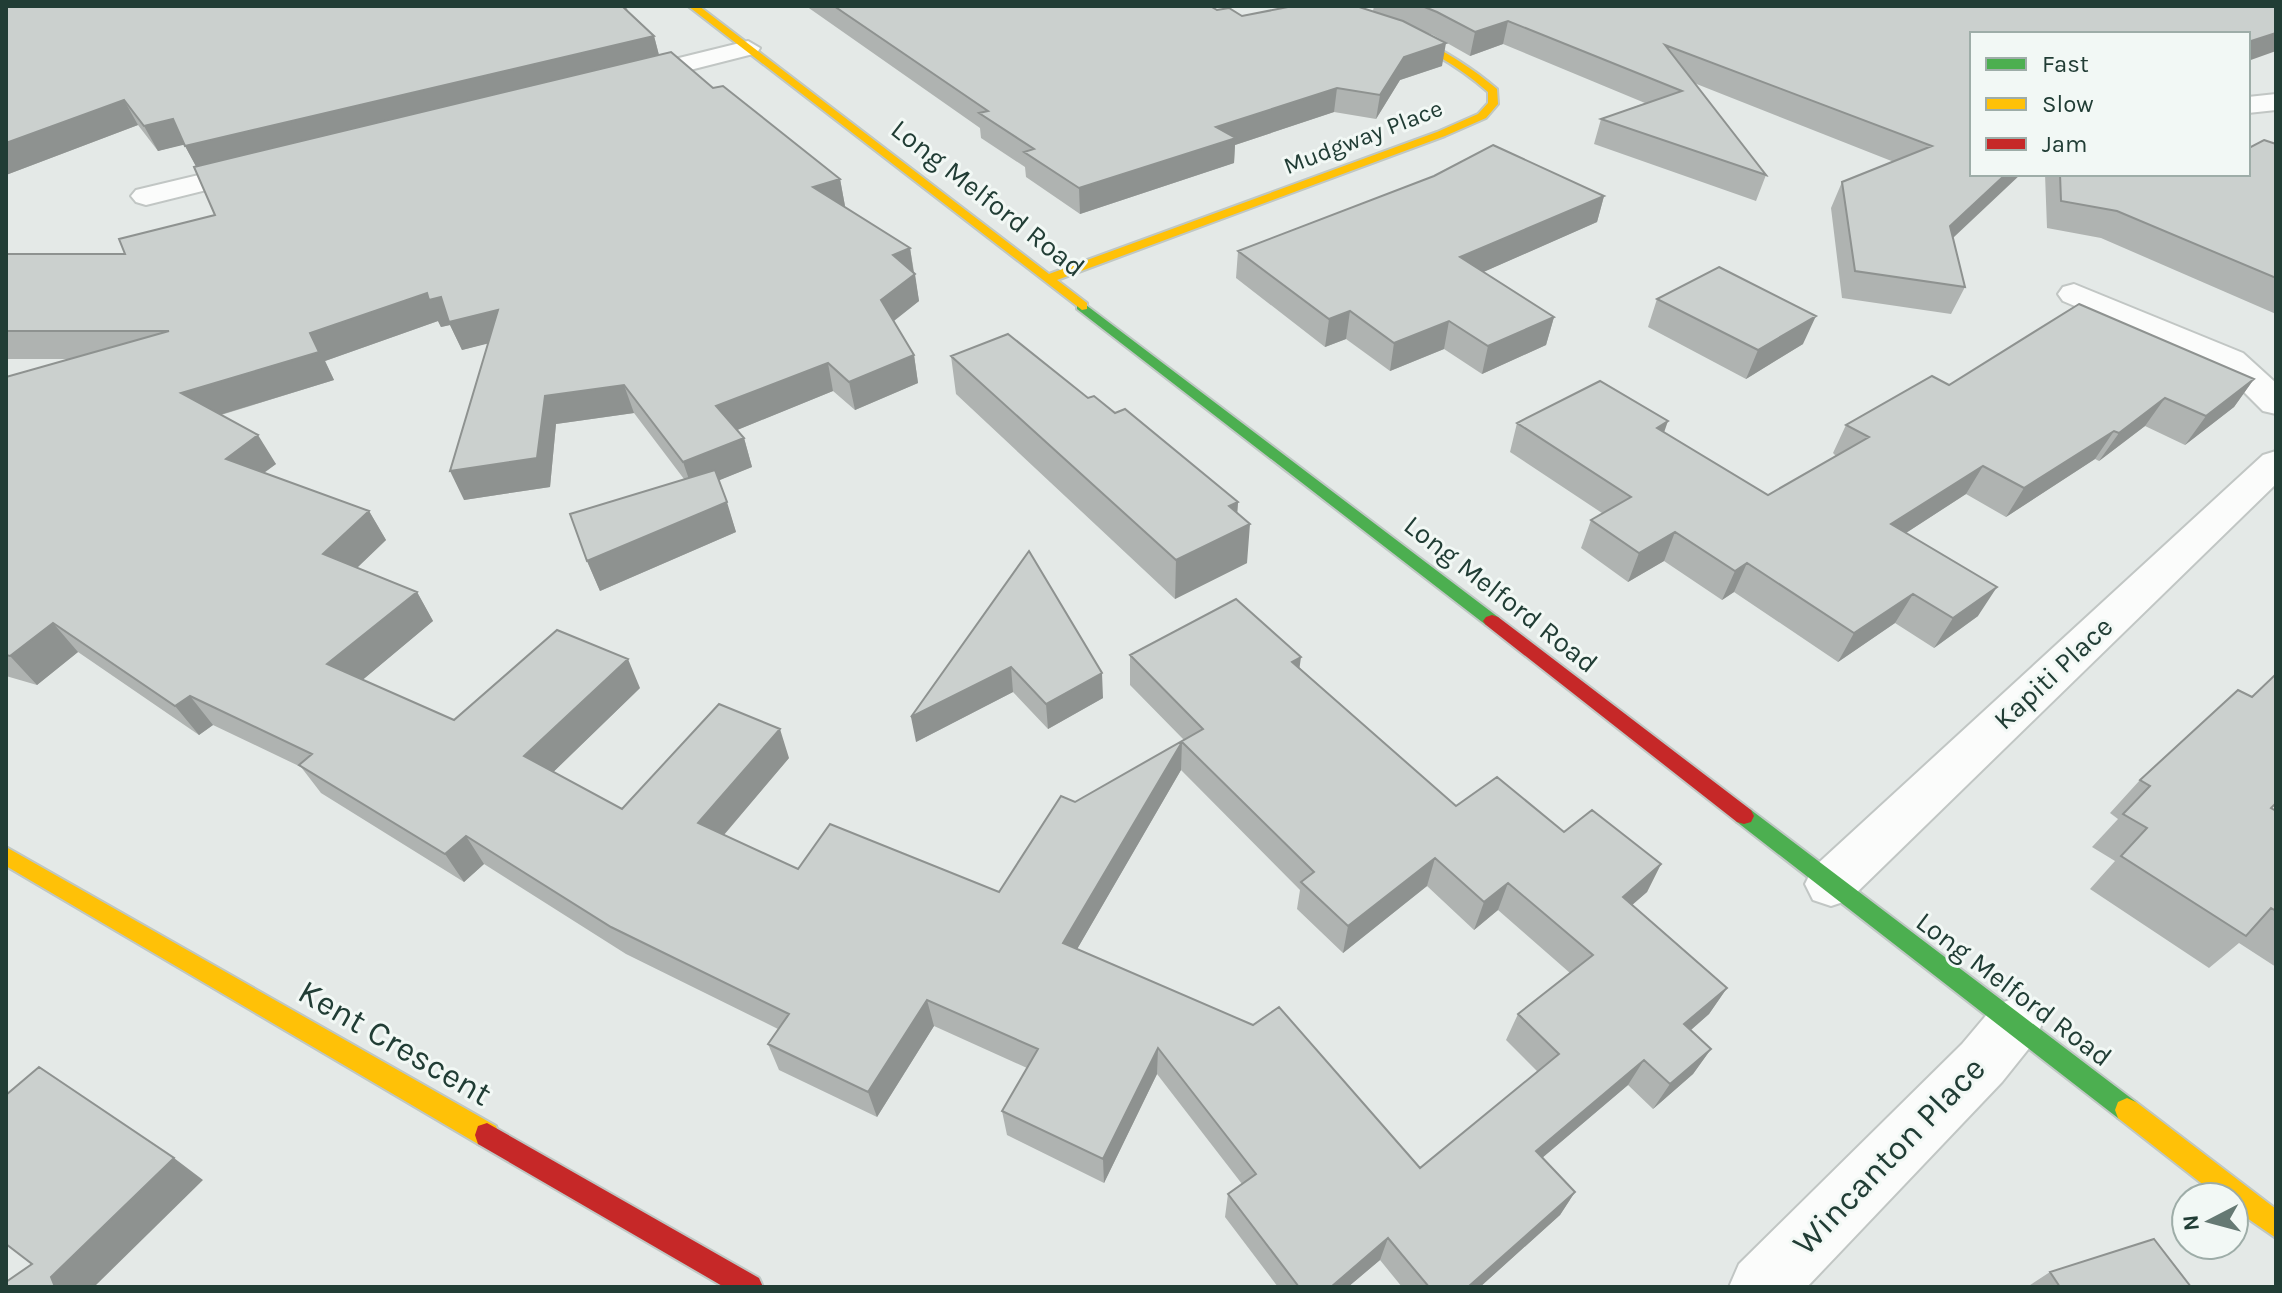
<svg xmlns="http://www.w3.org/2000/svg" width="2282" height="1293" font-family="Karla,sans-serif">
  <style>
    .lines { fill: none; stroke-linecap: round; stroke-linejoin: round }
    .street-casing { stroke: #c1c6c4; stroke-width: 4 }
    .fast-casing { stroke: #bfc7c4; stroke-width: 4 }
    .slow-casing { stroke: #bfc7c4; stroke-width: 4 }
    .jam-casing { stroke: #bfc7c4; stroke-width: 4 }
    .street { fill: #fbfcfb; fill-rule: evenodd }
    .fast { fill: #4caf50; fill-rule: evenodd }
    .slow { fill: #ffc107; fill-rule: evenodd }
    .jam { fill: #c62828; fill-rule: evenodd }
    .wall { fill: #afb3b1; fill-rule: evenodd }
    .shaded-wall { fill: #8e9290 }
    .building { fill: #cbd0ce; stroke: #8e9290; stroke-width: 2; fill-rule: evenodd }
    .labels { text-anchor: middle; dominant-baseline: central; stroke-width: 6; stroke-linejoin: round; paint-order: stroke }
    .far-street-label { font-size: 24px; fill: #213d35; stroke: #f2f8f5 }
    .street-label { font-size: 28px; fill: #213d35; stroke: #f2f8f5 }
    .near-street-label { font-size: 34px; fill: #213d35; stroke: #f2f8f5 }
  </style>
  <rect width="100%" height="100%" fill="#e4e9e7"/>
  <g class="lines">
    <defs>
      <path id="street" d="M748 41 760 48 757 53 627 86 614 78 618 73Z
        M2276 94V110L2248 113V97Z
        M257 161 267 163 271 169 267 175 146 205 136 202 131 196 136 190Z
        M2074 284 2243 353 2276 383V414L2263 411 2219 367 2063 301 2058 294 2063 287Z
        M2276 451V484L1849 900 1831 906 1813 900 1805 884 1813 868 2263 455Z
        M2014 998 2034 1006 2042 1024 2034 1042 2002 1082 1807 1287H1729L1739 1264 1962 1044 1994 1006Z"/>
      <path id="fast" d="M1082 302 1498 617 1501 621 1498 625H1486L1077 309V303Z
        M1744 808 1751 810 2136 1102 2139 1110 2136 1118 2127 1122 2118 1118 1737 822 1734 816 1737 810Z"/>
      <path id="slow" d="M688 6H699L1049 274 1437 132 1478 114 1488 103V92C1452 60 1412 40 1367 24 1350 18 1328 15 1313 6 1368 6 1456 53 1497 89L1498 104 1486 118 1445 136 1057 280 1087 303V309L1082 310Z
        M6 847 496 1126 499 1135 496 1144 487 1147 478 1144 6 866Z
        M2127 1098 2136 1102 2276 1209V1238L2234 1209V1197H2219L2118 1118 2115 1110 2118 1102Z"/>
      <path id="jam" d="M1492 615 1498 617 1751 810 1754 816 1751 822 1744 824 1737 822 1486 625 1483 621 1486 617Z
        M487 1123 759 1278 763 1287H724L478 1144 475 1135 478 1126Z"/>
    </defs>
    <use href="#street" class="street-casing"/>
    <use href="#fast" class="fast-casing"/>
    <use href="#slow" class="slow-casing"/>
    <use href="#jam" class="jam-casing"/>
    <use href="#street" class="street"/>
    <use href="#fast" class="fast"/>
    <use href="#slow" class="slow"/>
    <use href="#jam" class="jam"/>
  </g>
  <path class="wall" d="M6 6H626L628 11 654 36 659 55 713 88 840 179 845 206H843L910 248 919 301 894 321 914 355 918 383 855 410 833 391 737 430 744 438 752 467 719 480 736 532 600 591 587 561 684 479 634 413 556 424 550 487 464 500 488 343 462 350 450 325 441 327 438 321 325 361 334 380 221 415 276 464 264 473 369 511 386 540 357 568 417 592 433 621 362 680 454 720 640 688 553 772 622 809 789 758 724 835 798 869 999 892 1075 802 1184 740 1130 685V655L1300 668 1456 806 1564 832 1661 864 1647 892 1632 905 1727 988 1709 1014 1691 1030 1711 1049 1693 1074 1653 1109 1628 1085 1542 1158 1575 1192 1560 1215 1480 1287H1402L1380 1260 1348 1287H1278L1225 1217 1228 1194 1242 1184 1157 1074 1104 1183 1007 1135 1002 1111 1027 1068 934 1026 877 1117 779 1070 768 1044 778 1029 626 954 484 864 464 882 321 793 301 767 213 725 199 735 78 652 37 685 6 676V377L72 359H6V254H125L215 215 196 166 184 144 158 151 138 125 6 175ZM1181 770 1300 890 1297 909 1343 953 1427 886 1474 930 1498 910 1570 973 1518 1014 1506 1040 1538 1072 1420 1168 1077 949Z
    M806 6H1210L1217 10 1242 16 1373 11 1374 6H2276L1972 34 1953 238 1965 287 1951 314 1842 298 1831 208 1842 182 1894 162 1694 83 1766 175 1756 201 1594 144 1601 119 1645 103 1503 44 1470 56 1433 35 1417 29 1442 66 1400 80 1376 119 1334 112 1235 145 1234 163 1080 214 1026 177 1025 167 981 138 980 128Z
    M2276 144V314L2101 238 2047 228 2045 174H2248L2251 147Z
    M1604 196 1597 222 1483 272 1554 317 1546 345 1482 374 1444 349 1390 371 1346 339 1325 347 1236 278 1238 251Z
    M1657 299 1803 344 1746 379 1648 327Z
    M951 356 1088 398 1115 413 1238 502 1237 513 1247 563 1175 599 956 394Z
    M2254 379 2234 407 2185 445 2145 426 2099 461 2095 459 2006 517 1966 494 1906 533 1978 616 1934 648 1895 623 1838 662 1734 592 1722 600 1664 561 1628 582 1581 548 1591 520 1602 513 1510 452 1517 423 1664 432 1768 495 1836 456 1833 453 1846 425 1949 385Z
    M1029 551 1103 698 1048 729 1013 692 916 742Z
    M2252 697 2271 808 2276 811V967L2239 943 2209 968 2090 889 2115 861 2092 847 2118 819 2110 813 2140 780Z
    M2050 1272 2191 1287H2027Z"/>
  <path class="shaded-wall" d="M1508 21 1503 44 1470 56 1475 32Z
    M2276 33V51L2248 61V42Z
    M654 36 660 59 199 172 185 146Z
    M1446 43 1442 66 1400 80 1376 119 1380 95 1404 57Z
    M1337 88 1334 112 1235 145 1234 163 1080 214 1079 188 1216 127Z
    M124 100 138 125 6 175V143Z
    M173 119 187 144 158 151 144 126Z
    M2006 174H2021L1937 253 1950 226Z
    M840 179 845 206 818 214 813 187Z
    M1604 196 1597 222 1454 285 1460 257Z
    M910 248 914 275 893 255Z
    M915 274 919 301 886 327 881 300Z
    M427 293 498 310 510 338 462 350 450 325 441 327 438 321 325 361 334 380 200 421 181 393 310 333Z
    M1350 311 1346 339 1325 347 1329 319Z
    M1816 316 1803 344 1746 379 1758 350Z
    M1554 317 1546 345 1482 374 1488 346Z
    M1449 321 1444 349 1390 371 1394 343Z
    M914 355 918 383 855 410 849 382Z
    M828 363 833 391 725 435 716 406Z
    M2254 379 2234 407 2185 445 2206 416Z
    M624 385 634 413 556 424 550 487 464 500 450 471 545 396Z
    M2165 398 2145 426 2099 461 2119 433Z
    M1668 421 1658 450 1657 428Z
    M2114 431 2095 459 2006 517 2024 488Z
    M258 435 276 464 244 487 226 459Z
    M744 438 752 467 693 491 683 462Z
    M1983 466 1966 494 1875 553 1891 524Z
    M727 502 736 532 600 591 587 561Z
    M1238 502 1236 531 1250 524 1247 563 1175 599 1176 560 1229 506Z
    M369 511 386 540 341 583 323 554Z
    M1675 532 1664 561 1628 582 1639 553Z
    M1747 563 1734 592 1722 600 1735 571Z
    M1997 587 1978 616 1934 648 1953 618Z
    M417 592 433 621 347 693 327 664Z
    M1913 594 1895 623 1838 662 1854 633Z
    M53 623 78 652 37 685 10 656Z
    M1301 657 1297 686 1292 662Z
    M628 659 640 688 540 785 524 756Z
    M1011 667 1013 692 916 742 911 717Z
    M1102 673 1103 698 1048 729 1046 704Z
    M190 696 213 725 199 735 175 706Z
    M780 729 789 758 710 851 698 823Z
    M1182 742 1181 770 1065 970 1063 943Z
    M466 836 484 864 464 882 445 854Z
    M1435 858 1427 886 1343 953 1348 926Z
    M1661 864 1647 892 1609 925 1623 897Z
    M1508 883 1498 910 1474 930 1484 902Z
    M1727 988 1709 1014 1668 1050 1684 1024Z
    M927 1000 934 1026 877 1117 868 1092Z
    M1158 1048 1157 1074 1104 1183 1103 1159Z
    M1711 1049 1693 1074 1653 1109 1670 1084Z
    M1644 1060 1628 1085 1523 1174 1536 1151Z
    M174 1158 203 1180 94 1287H55L51 1277Z
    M1575 1192 1560 1215 1480 1287H1468Z
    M1388 1238 1380 1260 1348 1287H1331Z"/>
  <path class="building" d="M6 6H622L654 36 185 146 173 119 144 126 124 100 6 143Z
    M834 6H1210L1217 10 1229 8 1242 16 1293 6H1356L1403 21 1446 43 1404 57 1380 95 1337 88 1216 127 1236 138 1079 188 1024 152 1034 149 979 113 988 111Z
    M1422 6H2276V33L2248 42V34H1972V174H2006L1950 226 1965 287 1855 271 1842 182 1932 146 1665 45 1766 175 1601 119 1682 91 1508 21 1475 32 1437 12Z
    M671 52 713 88 723 86 840 179 813 187 910 248 893 255 915 274 881 300 914 355 849 382 828 363 716 406 744 438 683 462 624 385 545 396 537 458 450 471 498 310 449 322 441 297 429 300 427 293 310 333 319 352 181 393 258 435 226 459 369 511 323 554 417 592 327 664 454 720 557 630 628 659 524 756 622 809 719 704 780 729 698 823 798 869 830 824 999 892 1061 796 1075 802 1203 729 1130 655 1236 599 1301 657 1292 662 1456 806 1497 777 1564 832 1592 810 1661 864 1623 897 1727 988 1684 1024 1711 1049 1670 1084 1644 1060 1536 1151 1575 1192 1468 1287H1429L1388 1238 1331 1287H1299L1228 1194 1256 1174 1158 1048 1103 1159 1002 1111 1038 1049 927 1000 868 1092 768 1044 789 1014 611 927 466 836 445 854 299 765 312 754 190 696 175 706 53 623 10 656 6 655V377L169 331H6V254H125L119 239 215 215 194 167ZM1182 742 1314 872 1301 882 1348 926 1435 858 1484 902 1508 883 1593 955 1518 1014 1559 1054 1420 1168 1279 1007 1253 1025 1063 943Z
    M2264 140 2276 144V278L2117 211 2061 201 2060 174H2248V146L2251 147Z
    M1493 145 1604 196 1460 257 1554 317 1488 346 1449 321 1394 343 1350 311 1329 319 1238 251 1434 176Z
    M1719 267 1816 316 1758 350 1657 299Z
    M2079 304 2254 379 2206 416 2165 398 2119 433 2114 431 2024 488 1983 466 1891 524 1997 587 1953 618 1913 594 1854 633 1747 563 1735 571 1675 532 1639 553 1591 520 1631 497 1517 423 1600 381 1668 421 1657 428 1768 495 1869 437 1846 425 1932 376 1949 385Z
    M1008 334 1088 398 1094 396 1115 413 1125 409 1238 502 1229 506 1250 524 1176 560 951 356Z
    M715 470 727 502 587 561 570 514Z
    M1029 551 1102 673 1046 704 1011 667 911 717Z
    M2276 674V803L2271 808 2276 811V911L2271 908 2246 936 2121 856 2147 828 2123 814 2150 786 2140 780 2238 690 2252 697Z
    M39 1067 174 1158 51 1277 55 1287H6V1282L32 1264 6 1244V1095Z
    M2154 1239 2191 1287H2060L2050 1272Z"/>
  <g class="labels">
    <g class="far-street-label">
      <text transform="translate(1363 137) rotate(-21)">Mudgway Place</text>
    </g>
    <g class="street-label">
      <text transform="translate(988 198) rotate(38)">Long Melford Road</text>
      <text transform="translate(1501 594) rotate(38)">Long Melford Road</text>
      <text transform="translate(2053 673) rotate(-43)">Kapiti Place</text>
      <text transform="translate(2014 989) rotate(37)">Long Melford Road</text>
    </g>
    <g class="near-street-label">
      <text transform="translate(395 1043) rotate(30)">Kent Crescent</text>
      <text transform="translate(1889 1156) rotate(-46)">Wincanton Place</text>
    </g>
  </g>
  <rect width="2282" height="1293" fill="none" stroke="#213d35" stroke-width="16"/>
  <rect x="1970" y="32" width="280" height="144" fill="#f2f8f5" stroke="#9eada8" stroke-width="2"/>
  <rect x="1986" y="58" width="40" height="12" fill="#4caf50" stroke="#9eada8" stroke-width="2"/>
  <text x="2042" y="72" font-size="24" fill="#213d35">Fast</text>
  <rect x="1986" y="98" width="40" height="12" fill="#ffc107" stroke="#9eada8" stroke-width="2"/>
  <text x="2042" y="112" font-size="24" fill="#213d35">Slow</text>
  <rect x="1986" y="138" width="40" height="12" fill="#c62828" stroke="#9eada8" stroke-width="2"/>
  <text x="2042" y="152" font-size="24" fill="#213d35">Jam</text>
  <g transform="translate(2210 1221) rotate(264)"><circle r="38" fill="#f2f8f5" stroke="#9eada8" stroke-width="2"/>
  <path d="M0-6L14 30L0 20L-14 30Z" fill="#657973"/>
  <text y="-12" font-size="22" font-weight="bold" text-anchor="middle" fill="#213d35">N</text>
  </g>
</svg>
